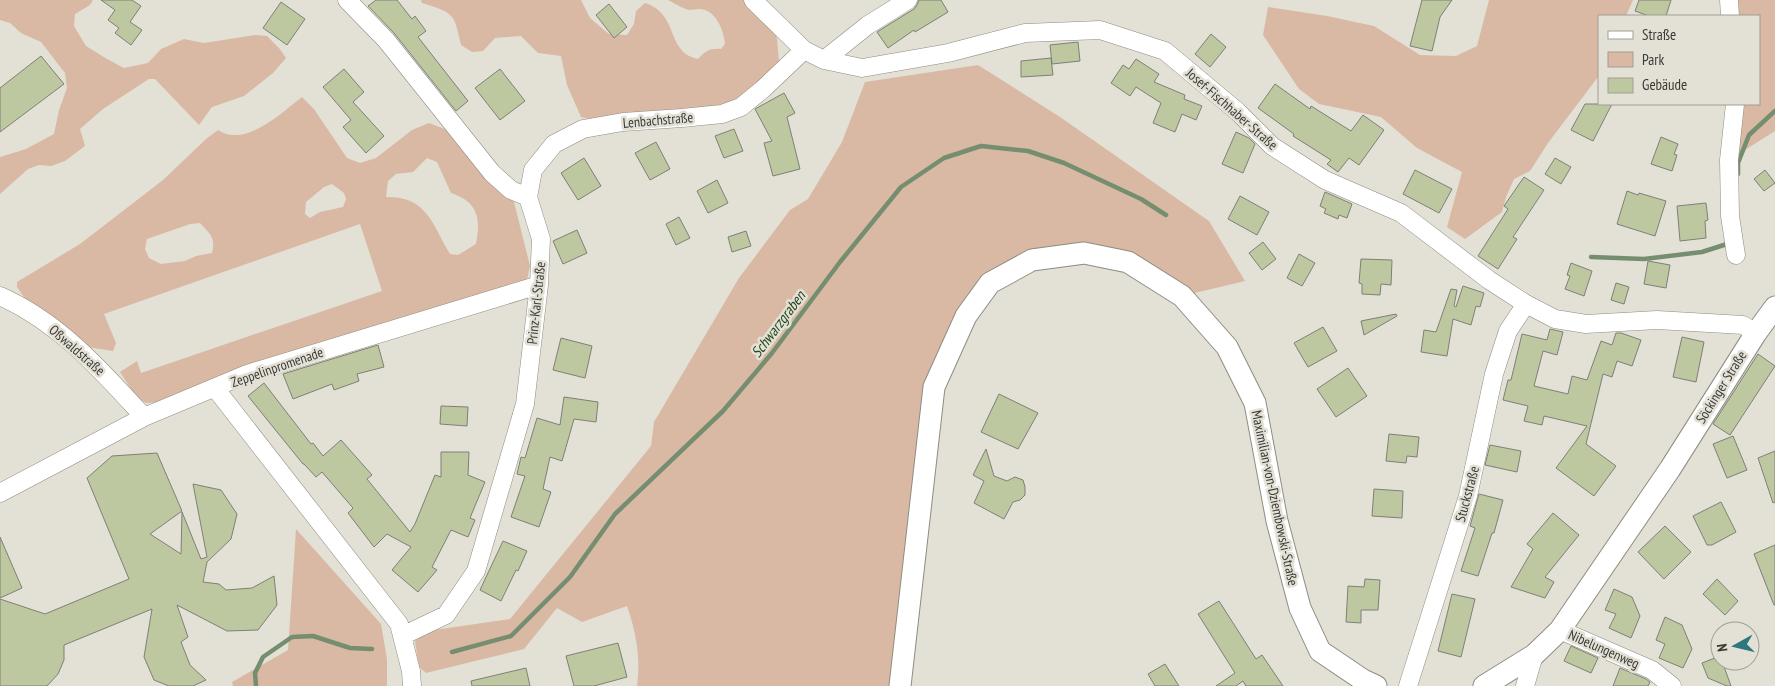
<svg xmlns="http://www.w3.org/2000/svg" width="1775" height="686" font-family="'PT Sans Narrow',sans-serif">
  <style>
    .green { fill: #d9b9a4; fill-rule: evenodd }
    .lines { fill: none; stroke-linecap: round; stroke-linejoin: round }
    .stream { stroke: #748e6f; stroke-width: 4.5 }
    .building { fill: #bec8a0; stroke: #7e8077 }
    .minor-casing { stroke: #8e8c82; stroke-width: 19 }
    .tertiary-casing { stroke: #8e8c82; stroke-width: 23 }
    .minor { stroke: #fff; stroke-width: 18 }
    .tertiary { stroke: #fff; stroke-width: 21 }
    .labels { text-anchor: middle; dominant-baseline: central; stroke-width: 5; stroke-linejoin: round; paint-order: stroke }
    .street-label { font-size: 14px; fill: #3b3a36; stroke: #e3e0d6 }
    .water-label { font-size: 15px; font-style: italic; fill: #24491b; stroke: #e3e0d6 }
  </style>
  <rect width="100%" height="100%" fill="#e3e0d6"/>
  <path class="green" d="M0 0H93L90 5 75 14 74 26 86 46 107 59 124 68 148 63 161 49 184 39 204 43 255 35 267 36 279 48 286 58 273 73 244 96 212 107 199 125 155 79H149L103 109 80 129 85 146 65 161 51 166 39 165 28 169 0 194V157L26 149 54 134 59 110 67 88 65 73 41 42 21 33 10 23 0 20Z
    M421 0H581L590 18 609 34 627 35 634 24 636 11 645 3C680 14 665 52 698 59 705 51 710 48 721 49L725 44C724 30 715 8 698 9 696 9 692 10 690 10 683 9 674 3 668 0H747L771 22 777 39 779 61 761 85 723 109 594 120 581 117 567 85 561 56 538 53 521 36 495 38 483 51 472 52 461 45C454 13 454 13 422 3Z
    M1489 0H1633L1626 16H1599L1598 77 1548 143 1530 171 1514 179 1506 197 1502 212 1465 239 1447 227 1462 172 1417 148 1381 117 1319 104 1299 89 1263 35 1268 7 1327 16 1374 26 1420 55 1456 56 1477 46Z
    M1729 0H1775V131L1729 160 1735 104H1759V16H1730Z
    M978 65 1060 117 1209 221 1245 281 1182 296 1084 253 990 283 937 380 900 686H637C641 658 636 632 627 606L582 622 557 608 524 649 426 673 419 667 415 641 427 631 510 619 651 446 654 422 739 278 790 210 808 199 842 142 865 82Z
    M302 97 314 109 347 158 360 163 376 158 412 130 429 123 447 130 513 198 530 266 527 280 221 376 180 392 162 402 146 403 137 398 120 372 137 361 141 373 382 291 360 224 104 314 116 343 113 351 87 347 31 307 17 287V282L80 244 163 180 206 139 218 130C245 148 280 114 302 97ZM427 158 437 162 451 193C478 202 481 218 476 244L458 255 450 254C432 224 427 196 386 197L388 181 396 174 413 172ZM332 184 344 193 346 199 343 207 320 212 310 218 305 214 306 202 324 187ZM200 223C210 234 216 237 212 253L196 256 185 261 161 264 149 258 145 249 147 239 190 224Z
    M296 529 381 624 387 659V686H233L232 682 288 650Z"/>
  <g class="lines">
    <path class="stream" d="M1738 174V163L1749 135 1775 111
      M1591 257 1644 259 1702 252 1727 244
      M452 652 511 636 570 577 615 514 723 411 772 353 840 262 901 187 944 158 981 146 1028 151 1064 163 1141 199 1166 215
      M256 686 255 673 263 657 292 637 313 636 350 648 372 649"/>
  </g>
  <path class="building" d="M101 0H132L141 6 130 22 142 30 131 45 115 33 119 28 108 20 115 10Z
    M376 0H397L412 19 415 16 426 31 418 37 468 101 456 111 394 33 368 6Z
    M919 0H941L948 12 915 32 914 30 888 48 877 32 914 9 917 5Z
    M1422 0H1452L1440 17 1432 51 1410 46Z
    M1639 0H1671L1666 16H1649L1635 11Z
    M281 2 305 19 287 45 263 28Z
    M609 4 627 27 614 38 596 15Z
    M1211 34 1226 47 1210 67 1195 54Z
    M1078 42 1080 61 1052 64 1050 45Z
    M41 56 64 84 0 132V88Z
    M1051 58 1053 75 1021 77V61Z
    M1136 59 1159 74 1154 82 1185 95 1184 99 1202 106 1196 120 1182 114 1175 132 1153 123 1161 103 1136 87 1130 96 1111 83 1123 65 1129 69Z
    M344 69 364 92 353 102 384 136 366 153 343 127 351 120 323 87Z
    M500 69 525 101 500 120 475 88Z
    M1275 84 1310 109 1311 106 1351 131 1363 115 1384 130 1359 165 1349 158 1338 172 1327 164 1331 160 1293 136 1294 134 1258 108Z
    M784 93 795 113 787 117 800 169 773 176 764 143 772 141 755 109Z
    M1585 104H1612L1593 141 1571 130Z
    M734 129 743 151 724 158 715 136Z
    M1236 132 1249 138 1255 144 1243 173 1222 164Z
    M1661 137 1678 144 1674 154 1677 155 1672 171 1651 164Z
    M656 142 670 169 650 180 635 153Z
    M584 158 601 186 578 200 561 173Z
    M1555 158 1571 167 1561 184 1545 174Z
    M1415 170 1452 189 1439 213 1403 194Z
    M1765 170 1775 183 1764 191 1754 179Z
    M1524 177 1544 190 1513 237 1517 239 1498 269 1478 256 1508 209 1504 206Z
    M717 180 728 203 708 213 697 191Z
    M1627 191 1638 195 1639 193 1666 201 1655 236 1617 224Z
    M1325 192 1352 204 1347 218 1339 215 1338 219 1324 213 1326 209 1320 206Z
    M1240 196 1269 212 1257 235 1228 219Z
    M1706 203 1708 220 1705 221 1706 238 1680 241 1677 206Z
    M679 217 690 238 676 245 666 224Z
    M577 230 587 253 563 264 553 241Z
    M746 231 751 246 732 252 728 237Z
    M1263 242 1276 259 1262 270 1249 253Z
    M1299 254 1315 263 1302 286 1287 278Z
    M1361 259 1392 260 1391 285 1381 284 1380 295 1362 294V284L1359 283Z
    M1648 261 1670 265 1666 288 1644 284Z
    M1571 263 1592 271 1584 296 1565 289 1570 276 1567 275Z
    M1616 283 1629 287 1624 304 1611 300Z
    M1463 286 1484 293 1480 307 1476 306 1471 325 1453 319 1447 356 1421 352 1424 330 1436 332 1451 289 1457 290 1454 306 1456 307Z
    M1396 314 1397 316 1364 335 1361 321Z
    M1323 327 1337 351 1308 367 1294 343Z
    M1550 329 1563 332 1557 355 1543 351 1534 386 1568 394 1572 376 1587 380 1601 341 1612 345 1616 333H1621L1641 340 1632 366 1617 361 1612 377 1603 374 1586 444 1616 466 1594 496 1556 468 1587 426 1544 416 1542 425 1524 421 1528 406 1503 400 1508 380H1511L1522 334 1547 340Z
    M1682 337 1704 342 1696 382 1673 377Z
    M561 338 592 346 585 378 553 370Z
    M378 345 384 367 357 374 359 381 334 390 332 384 293 399 283 374Z
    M1758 354 1775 366 1730 435 1713 424Z
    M1348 368 1367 396 1336 417 1317 389Z
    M264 383 311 444 313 443 323 456 341 440 372 475 367 479 410 532 415 524 435 475 441 477V452H469L468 475 485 482 470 518 475 520 468 537 451 530 432 567 437 570 418 592 392 570 411 547 387 534 374 547 348 513 353 508 322 472 316 477 304 464H303L248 396Z
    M999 394 1038 413 1018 449 981 432Z
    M564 397 598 402 596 422 574 419 562 461 550 457 543 489 551 492 539 527 511 517 525 476 517 474 521 457 525 458 537 418 560 425Z
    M441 406 468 407 467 426 440 424Z
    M1389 434 1419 437 1417 457 1407 456 1406 463 1386 461Z
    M1733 436 1747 470 1727 478 1713 444Z
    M1490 445 1521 451 1517 472 1485 465Z
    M986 449 994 476 1007 481 1015 477 1023 480 1025 487V495L1020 500 1013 502 1004 519 974 503 984 481 973 475Z
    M1775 451V502L1773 503 1758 458Z
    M157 453 182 511 150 534 181 554 182 512 201 559 207 557 193 484 221 490 237 514 231 539 207 562 203 582 219 584 226 590 252 588 274 576 277 605 258 630 227 631 177 605 188 637 181 642 190 665 206 680 193 686H169L154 680 144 657 152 609 64 645V660L58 674 47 686H0V599L45 614 129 579 87 478 112 456Z
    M1374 489 1403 491 1402 518 1372 516Z
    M1479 494 1503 500 1494 533H1492L1478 576 1461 571 1475 528 1470 526Z
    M1721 502 1736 532 1712 545H1707L1693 516Z
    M1553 513 1579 535 1545 577 1554 582 1545 598 1511 587 1533 549 1527 544Z
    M1665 526 1691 552 1664 579 1638 552Z
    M0 537 22 588 0 598Z
    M503 541 527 551 518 571 516 570 501 601 480 590Z
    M1775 545V605H1774L1754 554Z
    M1365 579 1380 580 1378 610H1361V623L1346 622 1348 586 1364 587Z
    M1717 579 1738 601 1725 615 1703 594Z
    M1614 589 1632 597 1640 616 1631 638 1609 628 1616 614 1605 610Z
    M1452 594 1475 599 1461 657 1438 651Z
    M1219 601 1256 659 1262 655 1283 686H1246L1243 681 1236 686H1216L1235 673 1198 614Z
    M1665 617 1682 625 1692 649 1683 668 1659 658 1665 644 1656 640Z
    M618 643 627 677 594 686H574L566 656Z
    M1571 646 1598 658 1591 673 1564 661Z
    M1720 656V661H1722L1731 686H1727L1708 678 1702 663Z
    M1165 664 1179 686H1155L1148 674Z
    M526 668 530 686H472L471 681Z
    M1620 668 1646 679 1650 682 1648 686H1613Z"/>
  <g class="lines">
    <defs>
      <path id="minor" d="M347 0 386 40 492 173 511 190 528 197 541 239 539 285 525 404 476 571 446 615 402 636
        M753 0 804 50 824 60 862 68 948 53 1025 33 1100 30 1165 51 1238 112 1272 146 1325 180 1401 213 1489 280 1526 304 1555 319 1586 324 1657 320 1743 325 1756 333
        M1729 0 1730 16
        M824 60 868 25 908 0
        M1735 104 1729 160 1730 216 1736 255
        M528 197 533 170 554 144 583 129 623 122 682 118 722 114 741 107 763 89 804 50
        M0 296C59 322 102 371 144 417
        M215 388 399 624 411 671 412 686
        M0 493 144 417 247 374 539 285
        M1560 630 1652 670 1672 686
        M1408 686 1468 496 1494 374 1508 331 1526 304
        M1525 686 1534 655"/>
      <path id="tertiary" d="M900 686 934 387 966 316 990 283 1032 260 1084 253 1128 262 1182 296 1227 347 1255 403 1277 521 1300 608 1320 651 1363 680 1376 686
        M1484 686 1534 655 1560 630 1670 469 1756 333 1775 307"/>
    </defs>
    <use href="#minor" class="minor-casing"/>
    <use href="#tertiary" class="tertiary-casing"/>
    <use href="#minor" class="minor"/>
    <use href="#tertiary" class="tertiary"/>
  </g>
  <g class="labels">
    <g class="street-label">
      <text transform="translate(1232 109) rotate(41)">Josef-Fischhaber-Straße</text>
      <text transform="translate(658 120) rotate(-5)">Lenbachstraße</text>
      <text transform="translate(536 303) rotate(-84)">Prinz-Karl-Straße</text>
      <text transform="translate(77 350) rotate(41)">Oßwaldstraße</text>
      <text transform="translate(277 367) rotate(-19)">Zeppelinpromenade</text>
      <text transform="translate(1721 387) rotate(-58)">Söckinger Straße</text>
      <text transform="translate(1467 494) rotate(-75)">Stuckstraße</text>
      <text transform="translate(1275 498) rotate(78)">Maximilian-von-Dziembowski-Straße</text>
      <text transform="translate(1604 649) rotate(24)">Nibelungenweg</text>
    </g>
    <g class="water-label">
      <text transform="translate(778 324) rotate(-53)">Schwarzgraben</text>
    </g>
  </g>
  <rect x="1598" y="15" width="162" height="90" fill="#e3e0d6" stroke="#a09e96"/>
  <rect x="1608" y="31" width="25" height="8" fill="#ffffff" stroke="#a09e96"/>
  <text x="1642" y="40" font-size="15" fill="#3b3a36">Straße</text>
  <rect x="1608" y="52" width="25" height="15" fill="#d9b9a4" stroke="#a09e96"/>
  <text x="1642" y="65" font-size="15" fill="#3b3a36">Park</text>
  <rect x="1608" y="78" width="25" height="15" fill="#bec8a0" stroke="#a09e96"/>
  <text x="1642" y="90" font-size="15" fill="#3b3a36">Gebäude</text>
  <g transform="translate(1735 646) rotate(262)"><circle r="24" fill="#e3e0d6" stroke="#a09e96"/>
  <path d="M0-4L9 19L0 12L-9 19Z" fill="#2e777e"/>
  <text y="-8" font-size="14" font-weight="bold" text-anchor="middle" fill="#3b3a36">N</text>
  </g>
</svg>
